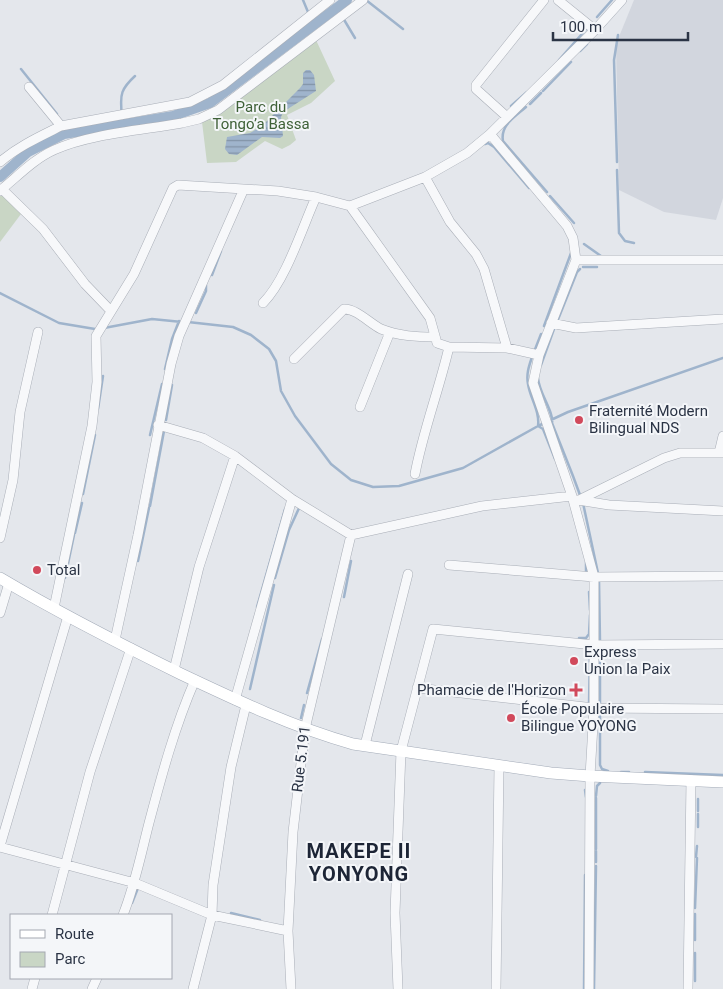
<svg xmlns="http://www.w3.org/2000/svg" width="723" height="989" font-family="Roboto,sans-serif">
  <style>
    .built { fill: #d2d6de }
    .green { fill: #c9d6c5 }
    .water { fill: url(#water-rules) }
    .lines { fill: none; stroke-linecap: round; stroke-linejoin: round }
    .stream { stroke: #9fb4cc; stroke-width: 2.5 }
    .canal { stroke: #9fb4cc; stroke-width: 10 }
    .minor-casing { stroke: #a9aeb7; stroke-width: 10 }
    .major-casing { stroke: #a3abb8; stroke-width: 12 }
    .minor { stroke: #f7f8fa; stroke-width: 9 }
    .major { stroke: #fff; stroke-width: 11 }
    .poi-dot { fill: #d1495b; stroke: #f4f6f9; stroke-width: 2 }
    .labels { text-anchor: middle; dominant-baseline: central; stroke-width: 4; stroke-linejoin: round; paint-order: stroke }
    .park-label { font-size: 15px; fill: #3f6138; stroke: #f4f6f9 }
    .poi-label { font-size: 15px; fill: #2b3445; stroke: #f4f6f9; text-anchor: start }
    .street-label { font-size: 15px; fill: #2b3445; stroke: #f4f6f9 }
    .district-label { font-size: 20px; font-weight: bold; letter-spacing: 1px; fill: #1d2536; stroke: #f4f6f9 }
  </style>
  <defs>
    <pattern id="water-rules" width="6" height="5" patternUnits="userSpaceOnUse" patternTransform="scale(1.25)"><rect width="6" height="5" fill="#9fb4cc"/><path d="M0 2.5h6" fill="none" stroke="#8293a7"/></pattern>
  </defs>
  <rect width="100%" height="100%" fill="#e4e7ec"/>
  <path class="built" d="M634 0H723V198L716 220 664 212 619 190 616 44Z"/>
  <path class="green" d="M316 40 335 81 311 103 287 115 296 140 290 145 282 149 265 141 236 162 207 163 202 122 221 113Z
    M0 193 21 214 0 242Z"/>
  <path class="water" d="M306 70H310L314 75 316 91 283 112 281 117 283 136 280 138 262 137 237 155 229 154 225 149 227 137 250 133 262 126 300 88 303 84V73Z"/>
  <g class="lines">
    <path class="stream" d="M303 0 308 12
      M366 0 403 29
      M338 7 341 13
      M597 17 612 0
      M343 18 355 38
      M580 51 587 44
      M559 60 588 27
      M21 69 57 114
      M543 91 571 62
      M530 104 541 93
      M511 106 527 92
      M526 107C516 116 500 125 503 141L547 192
      M120 124C125 101 113 96 135 76
      M485 144 488 143 494 147 529 188
      M617 162 614 60 618 35
      M617 170 619 233 625 241 634 243
      M550 196 574 223
      M584 244 601 256
      M583 267H597
      M212 275 221 251
      M0 293 59 323 95 329
      M196 313 206 291V285
      M188 322 233 327 251 335 269 349 276 361 281 391 295 416 331 464 351 480 373 487 399 486 463 468 538 426 568 412 723 358
      M557 322 577 272 580 269
      M544 326 571 253
      M104 328 152 319 182 322
      M534 352 541 334
      M532 357C529 366 526 374 528 384 530 398 540 411 538 426L543 429 555 459
      M541 365 554 329
      M165 369 172 339 179 321
      M538 378C539 393 554 412 552 423L573 476
      M98 409 103 376
      M166 420 172 385
      M150 435 162 384
      M573 476 580 495
      M83 494 95 435
      M583 503 598 573
      M150 506 164 431
      M75 533 82 503
      M138 561 149 508
      M586 562V574
      M65 578 74 535
      M275 578 289 530 300 506
      M599 580 600 641
      M589 592 590 610
      M344 597 351 561
      M257 607 285 509
      M579 638H586L589 634 590 615
      M250 689 274 585
      M307 693 322 639
      M589 705 590 648
      M600 705V651
      M600 714V765L602 769 608 771
      M301 718 304 705
      M621 772H629
      M645 772 723 775
      M585 790 586 797
      M596 796 597 786 600 783
      M698 799V811
      M698 827V814
      M596 849V798
      M596 851V862
      M696 857 697 846
      M132 903 138 888
      M695 908 697 858
      M231 913 260 920
      M695 940V914
      M695 953V981
      M584 989 585 875
      M594 989 596 866"/>
    <path class="canal" d="M0 177 28 152 64 134 173 116 210 103 347 0"/>
    <defs>
      <path id="minor" d="M558 0 595 30
        M506 116 476 89V85L544 0
        M61 126 190 102 223 85 330 0
        M0 162C19 146 39 137 61 126L29 87
        M425 177 450 222 476 254 484 269 507 348
        M2 189C18 176 34 159 54 150 88 134 144 130 182 123L199 119 218 110 363 0
        M0 191 2 189 6 193 43 229 85 284 111 311
        M350 206 430 318 437 343 449 347 507 348 539 355
        M576 260H723
        M263 303C286 280 302 228 316 197
        M551 323 576 328 723 319
        M294 359 344 309C357 309 369 323 381 329 399 336 416 337 435 337
        M360 407 390 332
        M158 425 203 438 235 456 292 499 351 535 482 506 572 496
        M719 453 723 436
        M415 474C423 431 439 390 449 347
        M578 500 609 505 723 511
        M579 500 664 458 680 453H723
        M0 538 13 480 20 412 38 332
        M449 565 594 577 723 576
        M54 608 92 426 97 382 96 336 134 274 173 188 178 185 278 191 316 197 350 206 425 177 467 153 490 134
        M0 613 9 583
        M115 640 138 535 171 364 179 336 243 191
        M174 670 199 567 235 456
        M417 688 594 708 723 709
        M235 700 292 499
        M365 745 408 574
        M0 846 68 616
        M0 847 135 883 212 915 288 931
        M52 915 90 772 131 648
        M123 915C135 885 141 854 149 823 162 774 175 726 195 680
        M32 989 35 978
        M92 989 97 978
        M193 989 212 915 213 885 231 767 246 705
        M291 989 288 931 293 832 305 729 351 535
        M398 989 395 913 401 751 433 629 595 645 723 644
        M496 989 499 766
        M589 989 590 776 594 708V577L572 496 533 383 539 355 576 260 573 238 567 226 490 134 595 30 622 0
        M688 989 691 780"/>
      <path id="major" d="M0 578C59 613 120 644 181 674 238 701 293 727 353 744L551 773 590 776 723 782"/>
    </defs>
    <use href="#minor" class="minor-casing"/>
    <use href="#major" class="major-casing"/>
    <use href="#minor" class="minor"/>
    <use href="#major" class="major"/>
  </g>
  <g class="poi-dot">
    <circle cx="579" cy="420" r="5"/>
    <circle cx="37" cy="570" r="5"/>
    <circle cx="574" cy="661" r="5"/>
    <path d="M573.5 682.5h5v5h5v5h-5v5h-5v-5h-5v-5h5z"/>
    <circle cx="511" cy="718" r="5"/>
  </g>
  <g class="labels">
    <g class="park-label">
      <text x="261" y="107">Parc du<tspan x="261" dy="17">Tongo’a Bassa</tspan></text>
    </g>
    <g class="poi-label">
      <text x="589" y="411">Fraternité Modern<tspan x="589" dy="17">Bilingual NDS</tspan></text>
      <text x="47" y="570">Total</text>
      <text x="584" y="652">Express<tspan x="584" dy="17">Union la Paix</tspan></text>
      <text x="566" y="690" text-anchor="end">Phamacie de l'Horizon</text>
      <text x="521" y="709">École Populaire<tspan x="521" dy="17">Bilingue YOYONG</tspan></text>
    </g>
    <g class="street-label">
      <text transform="translate(301 759) rotate(-83)">Rue 5.191</text>
    </g>
    <g class="district-label">
      <text x="359" y="851">MAKEPE II<tspan x="359" dy="23">YONYONG</tspan></text>
    </g>
  </g>
  <rect x="10" y="914" width="162" height="65" fill="#f4f6f9" stroke="#a4a8b1"/>
  <rect x="20" y="930" width="25" height="8" fill="#ffffff" stroke="#a4a8b1"/>
  <text x="55" y="939" font-size="15" fill="#2b3445">Route</text>
  <rect x="20" y="952" width="25" height="15" fill="#c9d6c5" stroke="#a4a8b1"/>
  <text x="55" y="964" font-size="15" fill="#2b3445">Parc</text>
  <path d="M553 32v8h135v-8" fill="none" stroke="#2b3445" stroke-width="2.5"/>
  <text x="560" y="32" font-size="15" fill="#2b3445" stroke="#f4f6f9" stroke-width="4" paint-order="stroke">100 m</text>
</svg>
